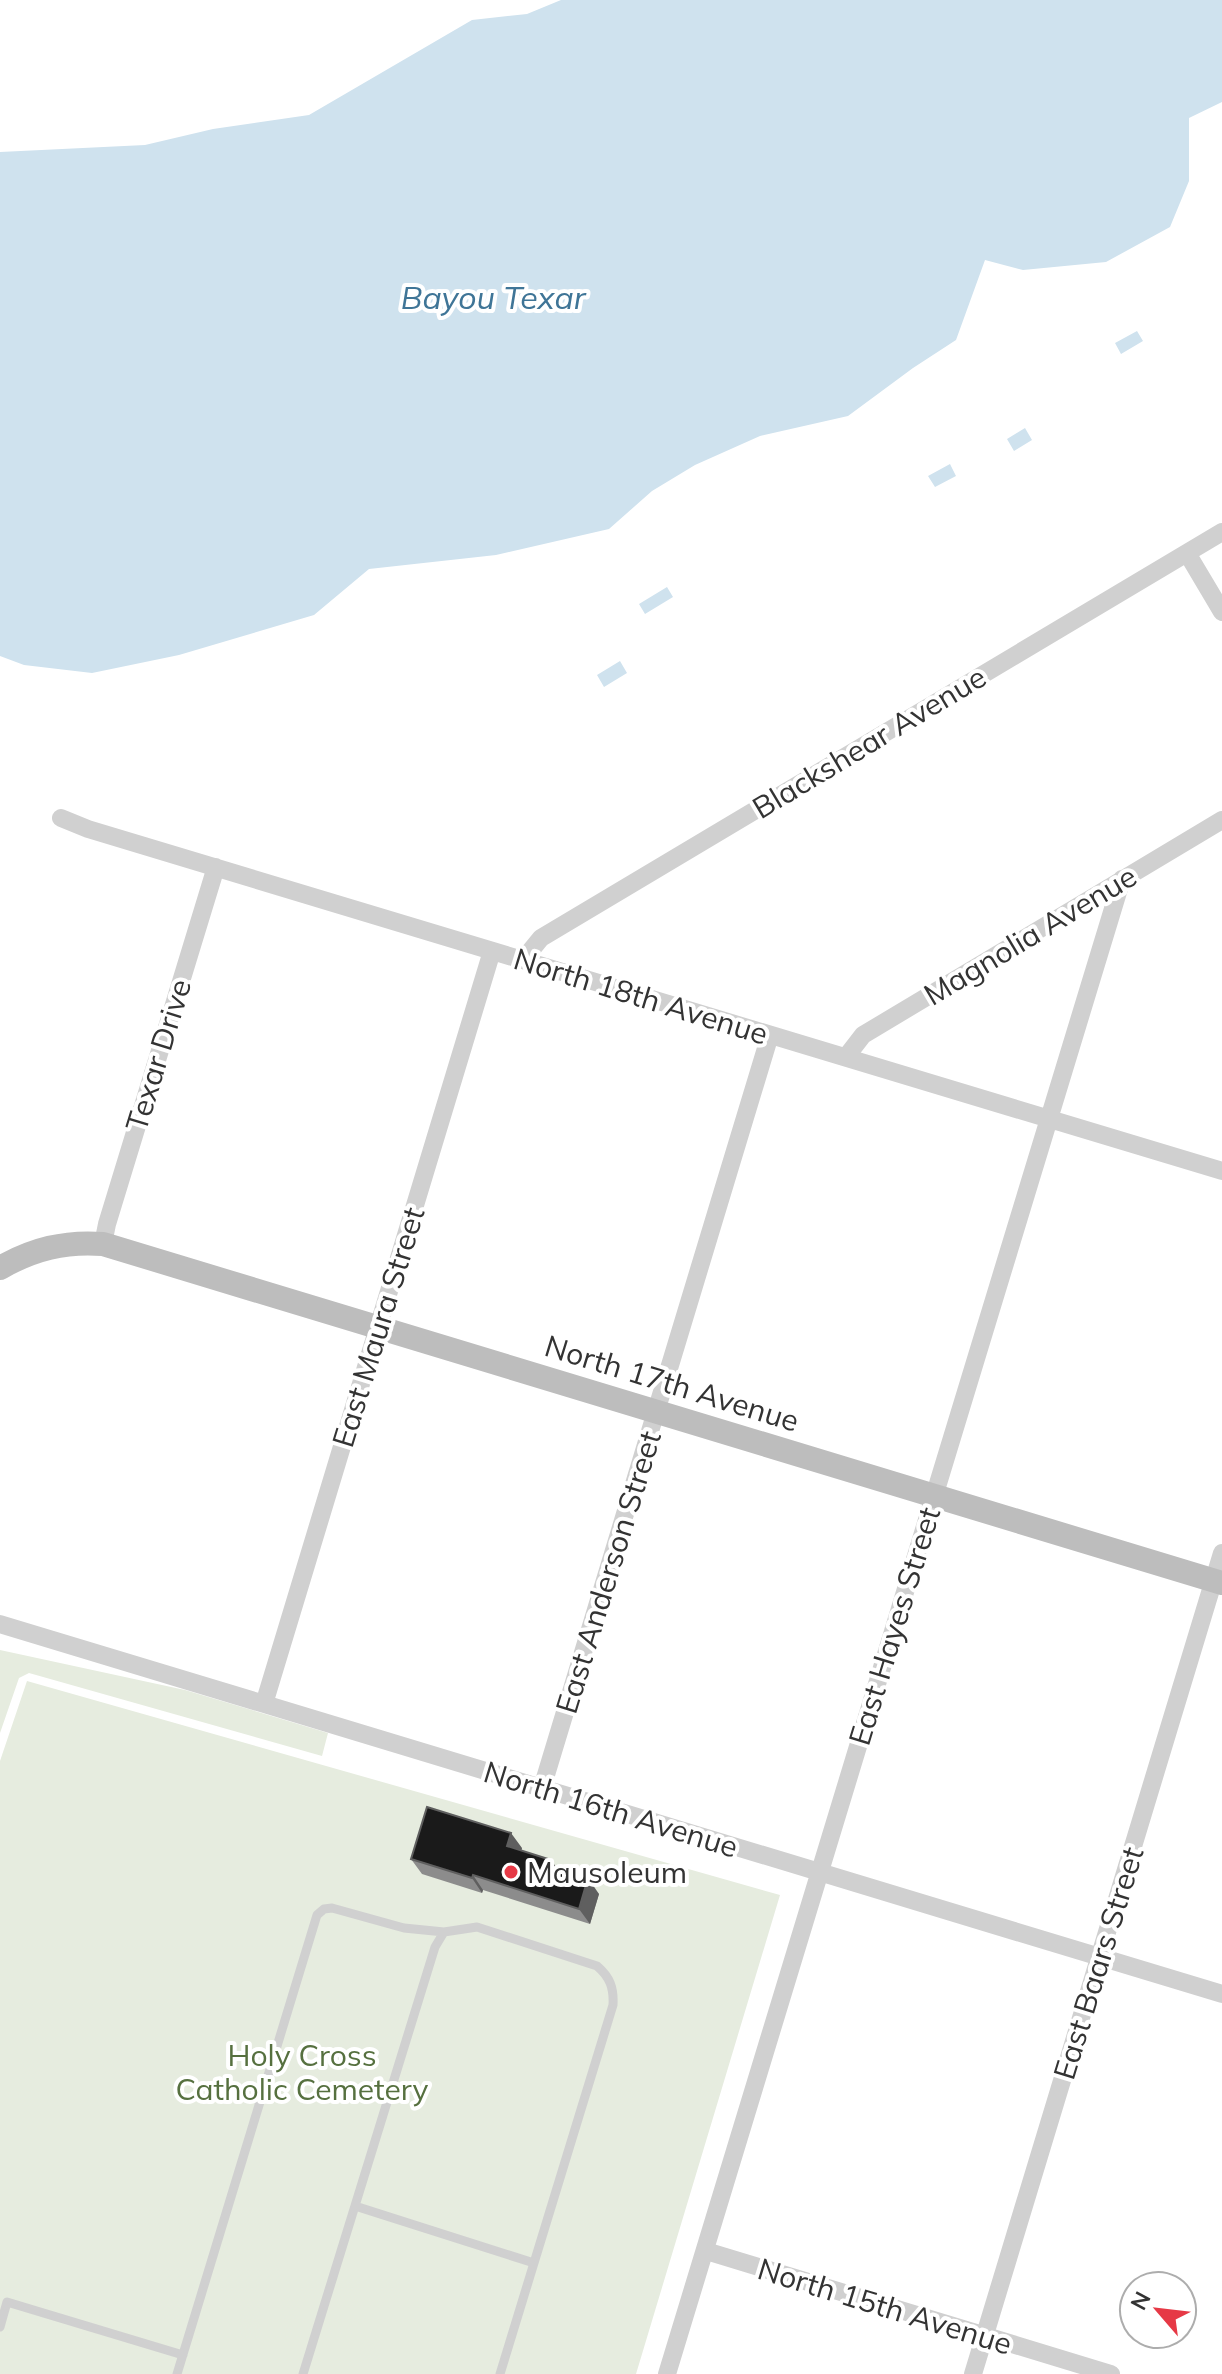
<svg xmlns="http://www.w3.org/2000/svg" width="1222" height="2374" font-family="Mulish,sans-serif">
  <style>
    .green { fill: #e6ecdf }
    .water { fill: #cfe2ee }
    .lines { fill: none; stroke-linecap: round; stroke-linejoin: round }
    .lane { stroke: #d0d0d0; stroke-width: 9 }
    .street { stroke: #d0d0d0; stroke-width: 18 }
    .secondary { stroke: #bdbdbd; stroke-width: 24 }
    .wall { fill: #8c8c8c }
    .shaded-wall { fill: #5f5f5f }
    .building { fill: #1a1a1a; stroke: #5f5f5f; stroke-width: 2 }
    .poi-dot { fill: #e63946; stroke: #fff; stroke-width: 3 }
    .labels { text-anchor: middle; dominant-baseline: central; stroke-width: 8; stroke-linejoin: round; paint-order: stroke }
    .street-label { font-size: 30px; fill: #333; stroke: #fff }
    .poi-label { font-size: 30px; fill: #333; stroke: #fff; text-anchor: start }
    .park-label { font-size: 30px; fill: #56703f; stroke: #fff }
    .water-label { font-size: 32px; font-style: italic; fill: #3f7597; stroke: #fff }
  </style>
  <rect width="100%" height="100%" fill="#fff"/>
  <path class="green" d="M0 1650 185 1690 328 1733 322 1756 29 1673 19 1678 0 1733Z
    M27 1681 780 1895 636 2374H0V1761Z"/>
  <path class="water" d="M561 0H1222V102L1189 118V181L1170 227 1106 262 1023 270 985 260 956 340 913 368 848 416 760 436 695 465 652 491 609 529 496 555 369 569 314 615 179 655 92 673 24 665 0 656V152L145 145 213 129 309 115 472 20 527 14Z
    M1137 331 1143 341 1121 354 1115 343Z
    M1025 428 1032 440 1014 451 1007 439Z
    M950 464 956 476 935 487 928 476Z
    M667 587 673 597 645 614 639 604Z
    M620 661 627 673 604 687 597 675Z"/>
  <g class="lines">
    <path class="lane" d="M355 2206 534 2263
      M0 2327 7 2302 183 2355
      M177 2374 317 1915 324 1909 332 1908 404 1928 444 1932
      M303 2374 435 1947 444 1932 477 1927 597 1966C610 1977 614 1988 613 2005L500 2374"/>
    <path class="street" d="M1187 553 1222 612
      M61 818 88 829 1222 1171
      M523 960 541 938 1222 532
      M846 1057 863 1035 1222 820
      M103 1244 107 1224 216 867
      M0 1624 1222 1994
      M264 1704 492 951
      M542 1788 770 1035
      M706 2251 1111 2374
      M667 2374 1122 879
      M973 2374 1222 1553"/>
    <path class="secondary" d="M0 1268C33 1249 65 1241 103 1244L1222 1583"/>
  </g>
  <path class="wall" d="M522 1848 521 1851 558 1869 599 1894 590 1924 483 1890 482 1893 422 1874 411 1859Z"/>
  <path class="shaded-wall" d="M511 1833 522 1848 518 1862 507 1846Z
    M551 1860 562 1875 549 1866Z
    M473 1875 483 1890 482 1893 472 1878Z
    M588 1878 599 1894 590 1924 579 1909Z"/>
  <path class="building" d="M427 1807 511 1833 507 1846 551 1860 549 1866 588 1878 579 1909 473 1875 472 1878 411 1859Z"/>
  <circle class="poi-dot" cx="511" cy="1872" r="8"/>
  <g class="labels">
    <g class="street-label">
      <text transform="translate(869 742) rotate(-31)">Blackshear Avenue</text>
      <text transform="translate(1030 935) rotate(-31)">Magnolia Avenue</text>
      <text transform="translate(641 996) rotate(17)">North 18th Avenue</text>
      <text transform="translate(158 1055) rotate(-73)">Texar Drive</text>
      <text transform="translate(378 1327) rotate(-73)">East Maura Street</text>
      <text transform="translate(672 1383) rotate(17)">North 17th Avenue</text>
      <text transform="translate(608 1572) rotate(-73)">East Anderson Street</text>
      <text transform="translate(894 1626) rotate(-73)">East Hayes Street</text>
      <text transform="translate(611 1809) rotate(17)">North 16th Avenue</text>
      <text transform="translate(1098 1963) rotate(-73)">East Baars Street</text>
      <text transform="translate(885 2306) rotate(17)">North 15th Avenue</text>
    </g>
    <g class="poi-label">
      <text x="527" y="1872">Mausoleum</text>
    </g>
    <g class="park-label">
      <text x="302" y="2055">Holy Cross<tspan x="302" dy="34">Catholic Cemetery</tspan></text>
    </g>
    <g class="water-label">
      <text x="493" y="297">Bayou Texar</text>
    </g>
  </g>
  <g transform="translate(1158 2310) rotate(298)"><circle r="38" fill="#ffffff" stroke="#adadad" stroke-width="2"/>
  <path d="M0-6L14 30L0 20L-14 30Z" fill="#e63946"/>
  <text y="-12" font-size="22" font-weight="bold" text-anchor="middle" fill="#333333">N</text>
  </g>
</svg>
